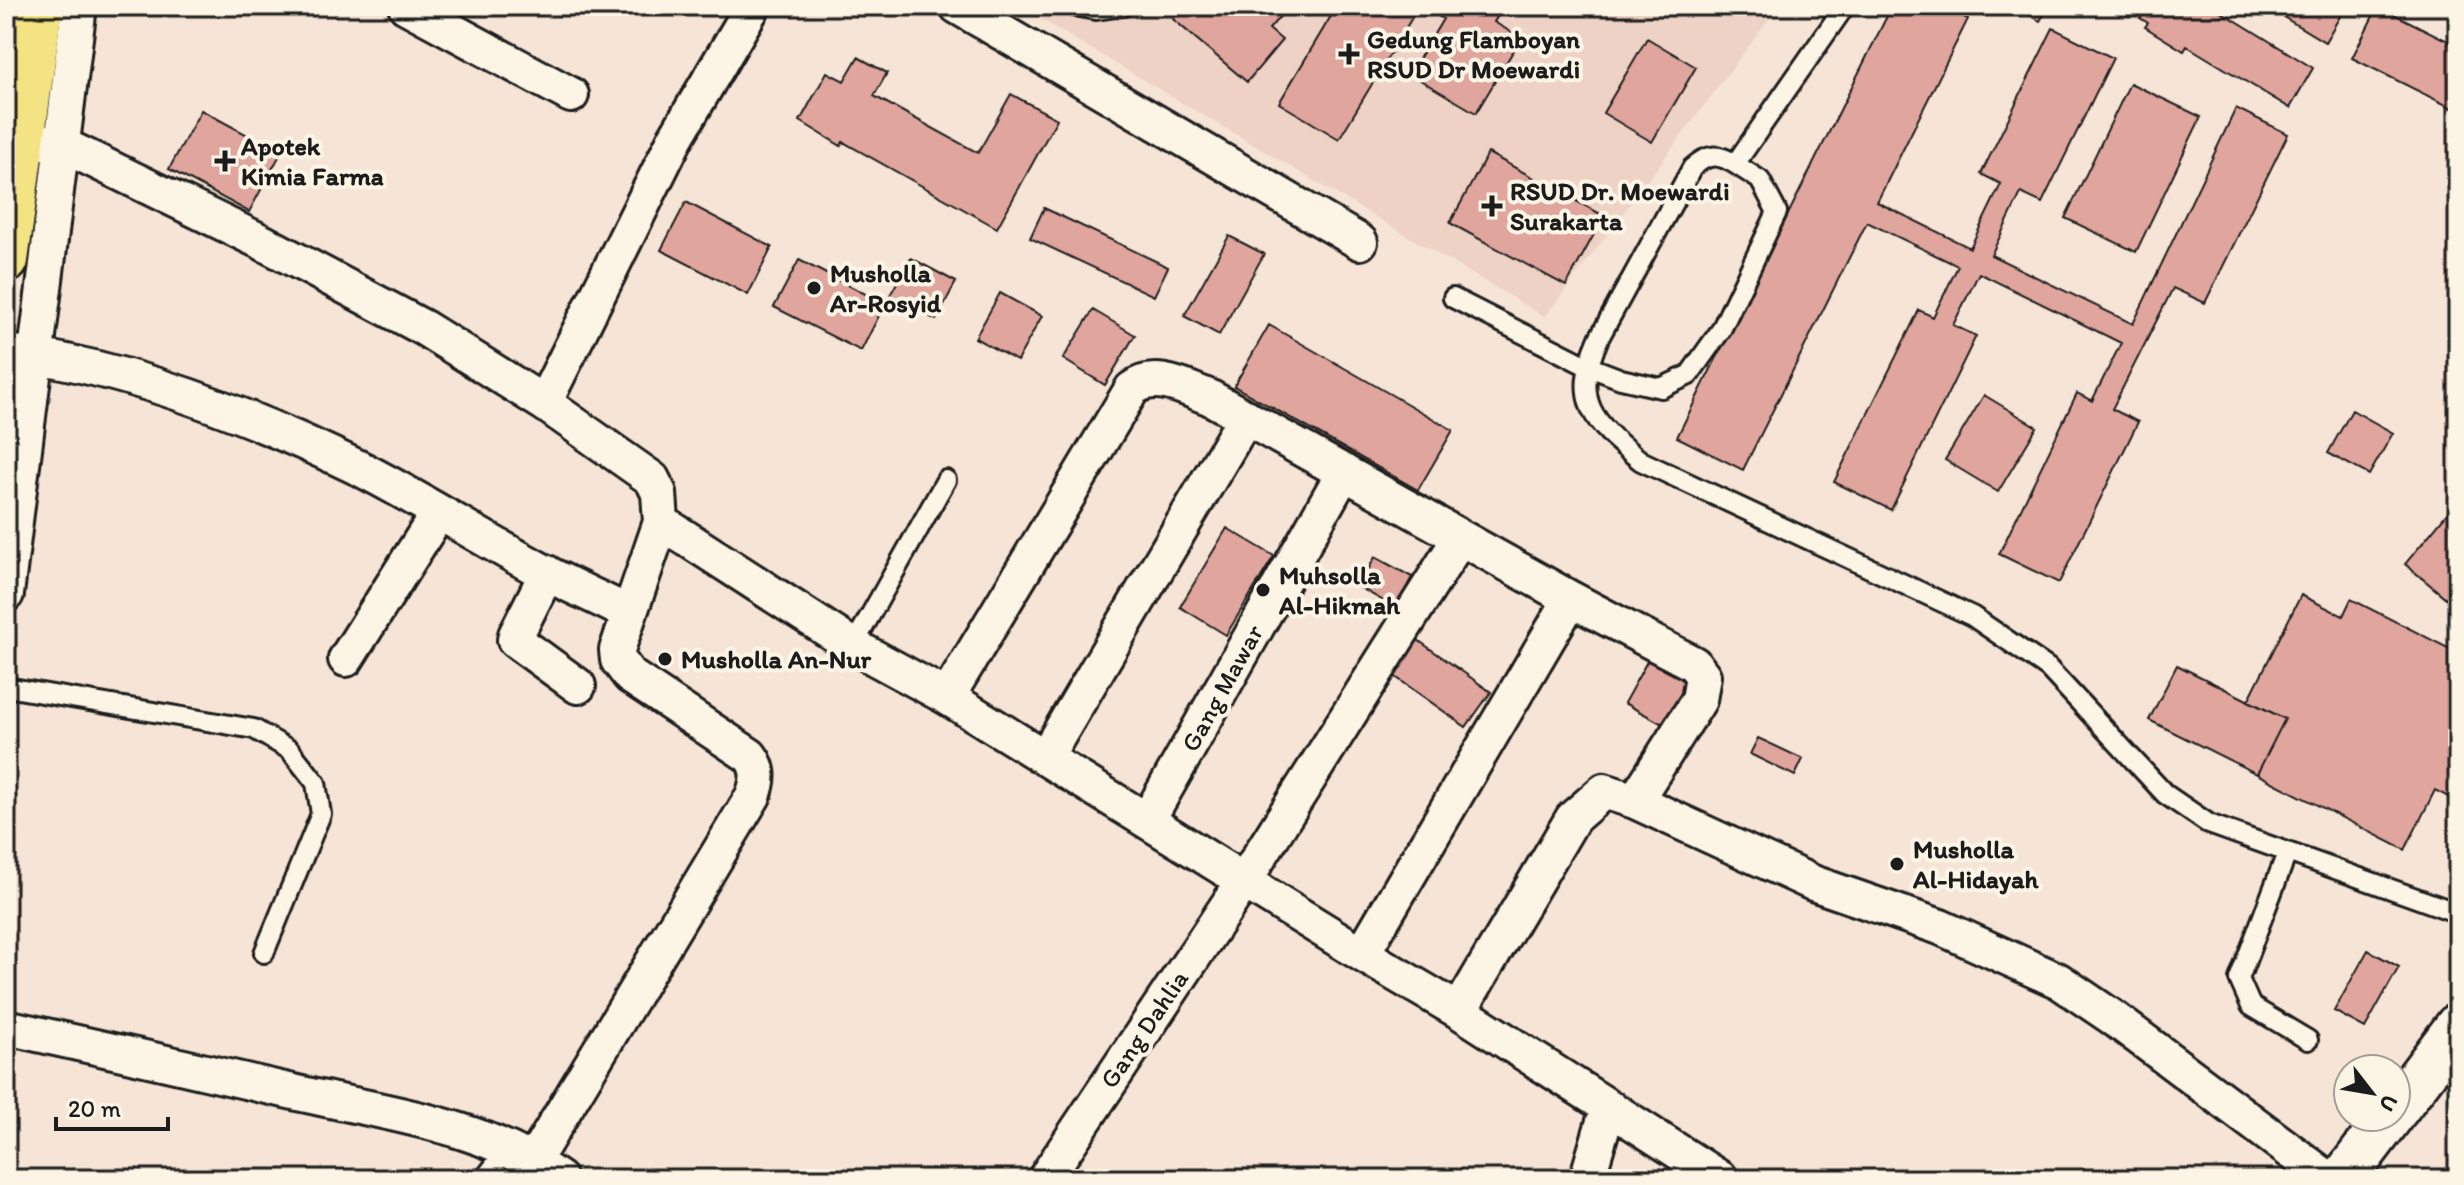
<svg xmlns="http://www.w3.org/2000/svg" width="2464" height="1185" font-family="Itim,sans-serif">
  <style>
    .built { fill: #efd2c6 }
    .building { fill: #e0a69e; stroke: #1c1c1c; stroke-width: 2 }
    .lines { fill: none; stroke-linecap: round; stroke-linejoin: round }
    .service-casing { stroke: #1c1c1c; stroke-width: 24 }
    .minor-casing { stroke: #1c1c1c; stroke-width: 40 }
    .secondary-casing { stroke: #1c1c1c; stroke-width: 50 }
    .primary-casing { stroke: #1c1c1c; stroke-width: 50 }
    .service { stroke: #fcf5e5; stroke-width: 18 }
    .minor { stroke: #fcf5e5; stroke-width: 34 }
    .secondary { stroke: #fcf5e5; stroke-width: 44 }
    .primary { stroke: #f4e382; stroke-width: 44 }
    .poi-dot { fill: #1c1c1c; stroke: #fcf5e5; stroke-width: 3 }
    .labels { text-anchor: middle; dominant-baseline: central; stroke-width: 8; stroke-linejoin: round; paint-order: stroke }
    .poi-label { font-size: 26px; font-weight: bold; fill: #1c1c1c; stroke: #fcf5e5; text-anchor: start }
    .street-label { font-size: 26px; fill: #1c1c1c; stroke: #fcf5e5 }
  </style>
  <rect width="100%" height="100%" fill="#f6e5d7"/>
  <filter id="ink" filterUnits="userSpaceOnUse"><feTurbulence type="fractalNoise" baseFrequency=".0125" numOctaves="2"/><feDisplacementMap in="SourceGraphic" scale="16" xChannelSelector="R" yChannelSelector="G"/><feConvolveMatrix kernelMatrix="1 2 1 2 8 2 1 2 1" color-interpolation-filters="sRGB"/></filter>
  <g filter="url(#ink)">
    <path class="built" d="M1018 6H1779L1545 317Z"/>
    <path class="building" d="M1183 6H1289L1269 29 1282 40 1247 82 1173 19Z
      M1337 6H1419L1339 139 1279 103Z
      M1422 6H1504L1494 22 1521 38 1476 113 1410 74 1443 19Z
      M1892 6H1942L1968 19 1877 202 1970 248 2001 184 1981 174 2053 28 2113 58 2042 203 2021 193 1991 255 2133 324 2236 108 2288 134 2205 303 2173 288 2112 409 2138 422 2059 583 1999 554 2077 393 2092 401 2121 343 1979 273 1953 325 1976 336 1891 510 1834 482 1919 310 1933 317 1958 266 1867 222 1743 470 1677 437Z
      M2014 6H2049L2040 21Z
      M2148 6H2212L2313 68 2290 108 2187 46 2184 51 2145 27 2148 23 2140 18Z
      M2265 6H2346L2325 42Z
      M2378 6 2458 46V111L2352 58Z
      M1647 38 1696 67 1652 142 1603 113Z
      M858 57 887 73 874 96 978 153 1011 94 1057 119 997 228 843 142 841 146 800 121 827 72 844 81Z
      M2130 83 2201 117 2136 252 2065 218Z
      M201 110 281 153 249 212 169 169Z
      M1488 153 1604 216 1566 286 1450 223Z
      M686 202 772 247 748 295 661 250Z
      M1044 208 1168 267 1154 296 1030 238Z
      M1229 236 1264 254 1219 335 1184 316Z
      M911 258 956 282 936 320 890 295Z
      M799 260 885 304 861 351 774 307Z
      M1000 293 1042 316 1017 361 975 338Z
      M1093 310 1135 335 1105 385 1063 359Z
      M1269 325 1453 430 1418 490 1234 386Z
      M1984 395 2037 427 1998 492 1945 460Z
      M2352 410 2393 433 2369 475 2328 453Z
      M2458 500V608L2405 564Z
      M1227 528 1274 556 1226 635 1180 607Z
      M1375 557 1412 577 1396 608 1359 587Z
      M2301 595 2343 616 2351 599 2458 653V802L2435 790 2405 850 2257 774 2285 719 2248 701Z
      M1415 638 1491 692 1466 727 1390 673Z
      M1650 656 1691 680 1666 726 1624 703Z
      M2177 665 2285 719 2257 774 2149 720Z
      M1758 738 1803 759 1795 776 1750 754Z
      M2368 950 2399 967 2365 1028 2334 1011Z"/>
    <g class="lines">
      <defs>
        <path id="service" d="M1073 6 1096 10 1123 6
          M1845 6 1735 164C1718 153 1707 154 1692 168L1599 338C1571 402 1592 421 1641 461L1972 616 2048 668 2165 794 2209 824 2458 913
          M1453 298 1587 366 1621 379 1661 388 1689 375 1721 330 1777 212 1760 180 1735 164
          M853 646 946 480
          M6 687 254 729 290 750 316 783 321 814 264 953
          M2287 853 2239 979 2251 1006 2308 1040
          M484 1179 508 1148"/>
        <path id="minor" d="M406 6 571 95
          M957 6 1360 242
          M21 138 62 145 81 154 262 242 424 328 544 403 652 479 659 493 661 522 617 650 618 660 630 676 750 756C760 769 759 780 753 796L534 1160
          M6 352C127 366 252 416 361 469 424 501 484 540 546 573 573 587 601 599 628 613
          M544 403 676 137 753 6
          M661 522 853 646 947 697 1362 954 1459 1011 1721 1179
          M547 573 516 635 515 640 578 686
          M6 594 79 6
          M346 659 439 512
          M947 697 1132 389C1155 371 1185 388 1209 397L1571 599 1694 664 1703 676 1699 700 1635 801 1604 791 1573 818 1459 1011
          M1045 758 1246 417
          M1635 801 1813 883 1940 927 2059 981 2112 1017 2328 1179
          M1147 821 1344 472
          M1362 954 1571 599
          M6 1027C105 1049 203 1071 302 1094 387 1113 489 1126 559 1179
          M1045 1179 1244 881 1460 538
          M1587 1179 1608 1108"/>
        <path id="secondary" d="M2396 1109 2458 1026
          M2343 1179 2390 1117"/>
        <path id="primary" d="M6 260 40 6"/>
      </defs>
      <use href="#service" class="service-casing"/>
      <use href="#minor" class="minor-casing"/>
      <use href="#secondary" class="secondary-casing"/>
      <use href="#primary" class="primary-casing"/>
      <use href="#service" class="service"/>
      <use href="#minor" class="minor"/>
      <use href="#secondary" class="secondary"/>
      <use href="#primary" class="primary"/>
    </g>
  </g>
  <g class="poi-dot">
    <path d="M1345 42h8v8h8v8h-8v8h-8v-8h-8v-8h8z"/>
    <path d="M221 149h8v8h8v8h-8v8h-8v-8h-8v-8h8z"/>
    <path d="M1488 194h8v8h8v8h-8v8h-8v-8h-8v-8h8z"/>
    <circle cx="814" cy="288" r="8"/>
    <circle cx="1263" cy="590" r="8"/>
    <circle cx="665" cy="659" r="8"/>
    <circle cx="1897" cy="864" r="8"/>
  </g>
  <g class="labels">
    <g class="poi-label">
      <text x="1367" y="39">Gedung Flamboyan<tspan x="1367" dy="30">RSUD Dr Moewardi</tspan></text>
      <text x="241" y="146">Apotek<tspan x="241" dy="30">Kimia Farma</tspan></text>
      <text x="1510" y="191">RSUD Dr. Moewardi<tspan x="1510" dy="30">Surakarta</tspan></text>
      <text x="830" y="273">Musholla<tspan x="830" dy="30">Ar-Rosyid</tspan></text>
      <text x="1279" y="575">Muhsolla<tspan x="1279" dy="30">Al-Hikmah</tspan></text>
      <text x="681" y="659">Musholla An-Nur</text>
      <text x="1913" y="849">Musholla<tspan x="1913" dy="30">Al-Hidayah</tspan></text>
    </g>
    <g class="street-label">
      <text transform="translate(1222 688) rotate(-61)">Gang Mawar</text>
      <text transform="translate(1144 1029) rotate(-56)">Gang Dahlia</text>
    </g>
  </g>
  <rect width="2464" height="1185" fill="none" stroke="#fcf5e5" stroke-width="32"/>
  <rect x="16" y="16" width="2432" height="1153" fill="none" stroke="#1c1c1c" stroke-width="3" filter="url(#ink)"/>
  <g transform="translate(2372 1093) rotate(121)"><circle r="38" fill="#fcf5e5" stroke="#a29e95" stroke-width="2"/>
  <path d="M0-6L14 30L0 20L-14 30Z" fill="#1c1c1c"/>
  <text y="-12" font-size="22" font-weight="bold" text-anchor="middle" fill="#1c1c1c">U</text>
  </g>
  <path d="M56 1117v12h112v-12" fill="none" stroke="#1c1c1c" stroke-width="4"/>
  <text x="68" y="1117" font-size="24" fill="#1c1c1c" stroke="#fcf5e5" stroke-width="6" paint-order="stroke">20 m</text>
</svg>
